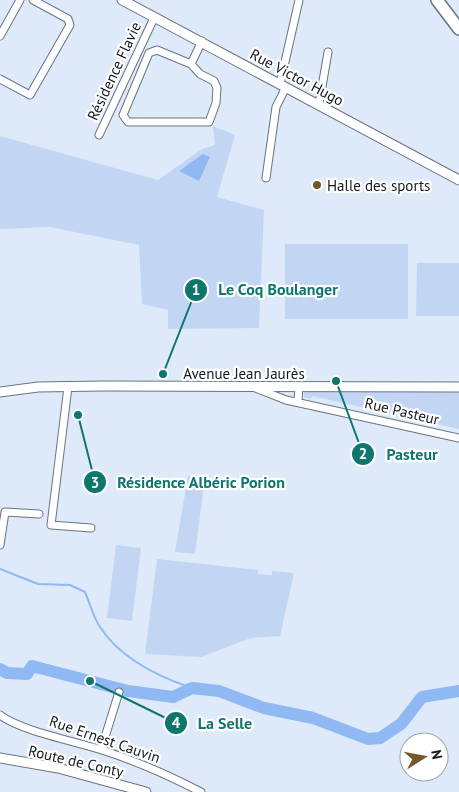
<svg xmlns="http://www.w3.org/2000/svg" width="459" height="792" font-family="'PT Sans',sans-serif">
  <style>
    .green { fill: #c2d6f4 }
    .water { fill: #90b9f4 }
    .lines { fill: none; stroke-linecap: round; stroke-linejoin: round }
    .stream { stroke: #90b9f4; stroke-width: 2 }
    .river { stroke: #90b9f4; stroke-width: 12 }
    .minor-casing { stroke: #697381; stroke-width: 9 }
    .tertiary-casing { stroke: #697381; stroke-width: 11 }
    .primary-casing { stroke: #697381; stroke-width: 14 }
    .minor { stroke: #fff; stroke-width: 7 }
    .tertiary { stroke: #fff; stroke-width: 9 }
    .primary { stroke: #fff; stroke-width: 11 }
    .poi-dot { fill: #74582b; stroke: #fff; stroke-width: 2 }
    .labels { text-anchor: middle; dominant-baseline: central; stroke-width: 4.5; stroke-linejoin: round; paint-order: stroke }
    .street-label { font-size: 15px; fill: #14181e; stroke: #fff }
    .poi-label { font-size: 15px; fill: #14181e; stroke: #fff; text-anchor: start }
    .leader { fill: none; stroke: #0f766e; stroke-width: 2 }
    .callout-dot { fill: #0f766e; stroke: #fff; stroke-width: 2 }
    .mark-label { font-size: 15px; text-anchor: middle; font-weight: bold; fill: #fff }
    .callout-label { font-size: 16px; text-anchor: middle; font-weight: bold; fill: #0f766e; stroke: #fff; stroke-width: 4.5; stroke-linejoin: round; paint-order: stroke }
  </style>
  <rect width="100%" height="100%" fill="#deeafa"/>
  <path class="green" d="M213 126 235 135 217 197 264 210 259 328 168 329V310L142 304 139 245 50 227 0 229V136L158 180 202 149 215 145Z
    M285 244H408V319H285Z
    M417 263H459V316H416Z
    M304 392H459V429L312 396 311 399 304 397Z
    M188 476 205 477 195 554 175 552Z
    M116 545 141 548 132 621 107 618Z
    M157 559 258 570V574L272 575V571L294 573 280 636 251 638 201 657 145 654Z"/>
  <path class="water" d="M203 154 210 157 199 181 179 171Z"/>
  <g class="lines">
    <path class="stream" d="M0 569 38 584 70 585 85 592C90 603 93 617 100 627 120 658 159 677 192 688"/>
    <path class="river" d="M0 669 7 673 27 674 32 666 128 691 173 697 192 688 219 691 264 708 313 718 368 739 380 738 401 724 422 697 459 691"/>
    <defs>
      <path id="minor" d="M0 36 20 0
        M157 50 191 64 200 74 214 81 217 88 216 103 209 122H128L123 115 149 53Z
        M191 64 202 41
        M0 79 30 95 70 25 68 19 33 0
        M280 84 299 0
        M319 104 328 52
        M99 135 154 18
        M266 178 276 107 286 87
        M68 387 51 525 91 528
        M253 387 286 400 459 438
        M298 401 299 387
        M0 545 5 512 39 514
        M0 715C20 731 79 742 105 751 139 762 170 776 201 792
        M101 750 119 692"/>
      <path id="tertiary" d="M122 0 459 180
        M0 392 38 387 104 386 459 387
        M0 758 58 768 146 792"/>
      <path id="primary" d="M437 0 459 29"/>
    </defs>
    <use href="#minor" class="minor-casing"/>
    <use href="#tertiary" class="tertiary-casing"/>
    <use href="#primary" class="primary-casing"/>
    <use href="#minor" class="minor"/>
    <use href="#tertiary" class="tertiary"/>
    <use href="#primary" class="primary"/>
  </g>
  <circle class="poi-dot" cx="317" cy="185" r="5"/>
  <g class="labels">
    <g class="street-label">
      <text transform="translate(114 71) rotate(-65)">Résidence Flavie</text>
      <text transform="translate(297 77) rotate(28)">Rue Victor Hugo</text>
      <text x="244" y="373">Avenue Jean Jaurès</text>
      <text transform="translate(402 411) rotate(13)">Rue Pasteur</text>
      <text transform="translate(105 739) rotate(19)">Rue Ernest Cauvin</text>
      <text transform="translate(76 761) rotate(13)">Route de Conty</text>
    </g>
    <g class="poi-label">
      <text x="327" y="185">Halle des sports</text>
    </g>
  </g>
  <path class="leader" d="M163 374L196 290M336 381L363 454M78 415L95 482M90 681L176 723"/>
  <g class="callout-dot">
    <circle cx="163" cy="374" r="5"/>
    <circle cx="336" cy="381" r="5"/>
    <circle cx="78" cy="415" r="5"/>
    <circle cx="90" cy="681" r="5"/>
    <circle cx="196" cy="290" r="12"/>
    <circle cx="363" cy="454" r="12"/>
    <circle cx="95" cy="482" r="12"/>
    <circle cx="176" cy="723" r="12"/>
  </g>
  <g class="mark-label">
    <text x="196" y="295">1</text>
    <text x="363" y="459">2</text>
    <text x="95" y="488">3</text>
    <text x="176" y="728">4</text>
  </g>
  <g class="callout-label">
    <text x="278" y="295">Le Coq Boulanger</text>
    <text x="412" y="460">Pasteur</text>
    <text x="201" y="488">Résidence Albéric Porion</text>
    <text x="225" y="729">La Selle</text>
  </g>
  <g transform="translate(424 757) rotate(79)"><circle r="24" fill="#ffffff" stroke="#a1a3a5"/>
  <path d="M0-4L9 19L0 12L-9 19Z" fill="#74582b"/>
  <text y="-8" font-size="14" font-weight="bold" text-anchor="middle" fill="#14181e">N</text>
  </g>
</svg>
